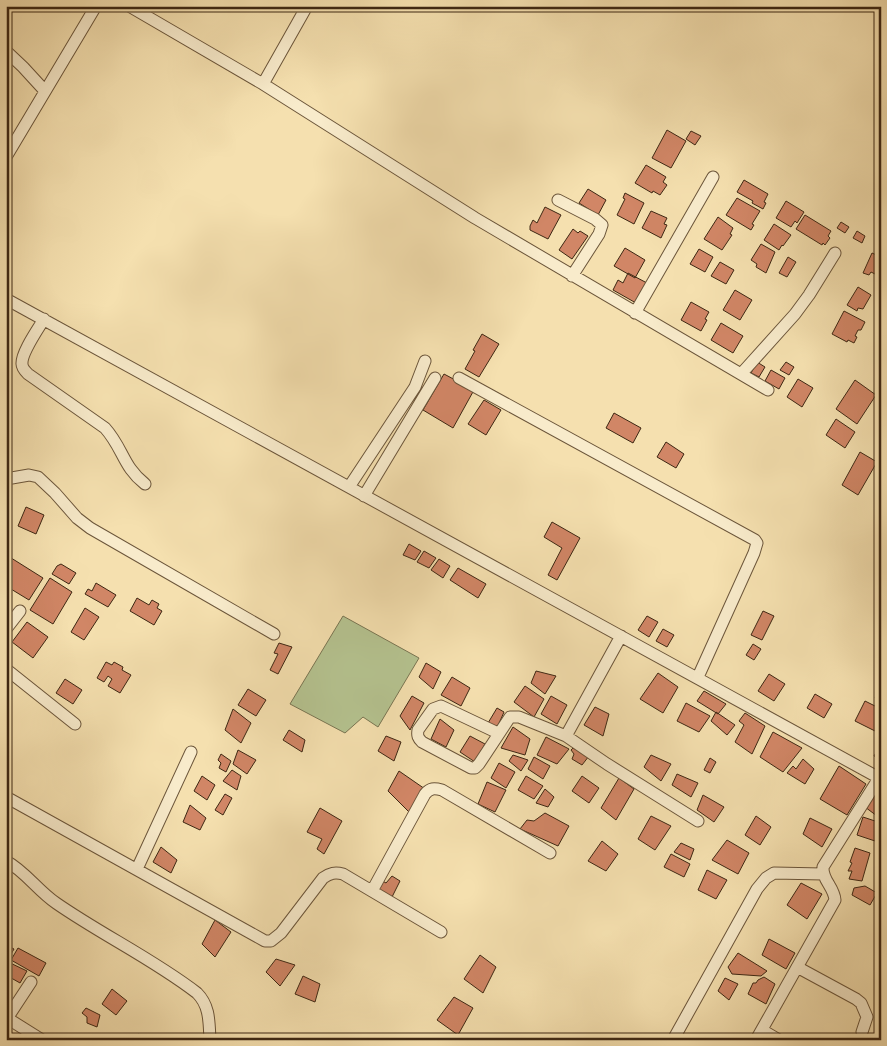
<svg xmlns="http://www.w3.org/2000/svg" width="887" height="1046" font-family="'IM FELL DW Pica',serif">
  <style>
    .green { fill: #b5c390; stroke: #797552 }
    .building { fill: #d18666; stroke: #3d2713 }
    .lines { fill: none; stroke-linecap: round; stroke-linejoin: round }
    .street-casing { stroke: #6b553a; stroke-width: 13 }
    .street { stroke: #f8ebcb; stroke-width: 11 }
  </style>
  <rect width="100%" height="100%" fill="#f5e0af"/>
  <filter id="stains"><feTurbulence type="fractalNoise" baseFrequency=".004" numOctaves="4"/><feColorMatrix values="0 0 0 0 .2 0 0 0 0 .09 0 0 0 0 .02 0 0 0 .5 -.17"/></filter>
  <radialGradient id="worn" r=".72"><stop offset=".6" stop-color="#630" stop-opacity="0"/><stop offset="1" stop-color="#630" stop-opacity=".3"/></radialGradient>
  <path class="green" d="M343 616 419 658 378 727 363 717 345 733 290 704Z"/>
  <path class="building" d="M667 130 686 141 671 168 652 158Z
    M691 131 701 136 695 145 686 139Z
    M646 165 666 177 663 182 667 185 660 195 653 191 652 193 635 183Z
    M744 180 768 194 764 202 766 203 763 209 752 203 753 201 737 192Z
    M588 189 606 200 598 215 579 203Z
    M625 193 644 203 634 224 617 215 625 199 623 198Z
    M737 198 760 211 752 224 754 225 751 230 726 215Z
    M786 201 804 212 797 223 795 221 791 227 776 218Z
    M545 207 561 215 548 239 530 230V226L533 220 537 223Z
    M651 211 667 218 664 224 667 225 661 238 642 228Z
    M805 215 831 231 828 236 830 238 825 245 823 243 822 245 796 229Z
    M718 217 733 228 730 234 732 235 722 250 704 239Z
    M841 222 849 227 845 233 837 228Z
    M774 224 791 235 783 246 782 245 779 250 764 240Z
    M573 229 578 233 580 231 588 236 572 259 559 250Z
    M857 231 865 236 862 243 853 238Z
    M761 244 775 252 766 273 756 267 757 264 751 260Z
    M625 248 645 260 635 278 614 266Z
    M699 249 713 257 705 272 690 264Z
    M872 253 881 257 879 276 871 272 869 275 863 273Z
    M788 257 796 262 787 277 779 273Z
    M720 262 734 270 726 284 711 276Z
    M628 273 647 283 636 303 613 290 618 280 623 283Z
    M858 287 871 295 863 309 858 308 857 311 847 305Z
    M735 290 752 300 740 320 723 310Z
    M691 302 709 312 705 319 707 320 701 331 681 320Z
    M844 311 865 322 861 330H858L855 336 857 337 854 343 848 340 847 342 832 334Z
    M721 323 743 336 733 353 711 340Z
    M881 331V343L876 340Z
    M482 334 499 344 479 377 465 369 475 351 473 350Z
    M757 362 765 367 759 377 751 373Z
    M786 362 794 367 789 375 780 370Z
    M771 370 785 378 779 389 765 381Z
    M444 374 474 390 453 428 423 410Z
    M798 379 813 388 802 407 787 397Z
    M855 380 876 395 857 424 836 409Z
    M484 400 501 410 486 435 468 424Z
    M614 413 641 428 633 443 606 428Z
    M836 419 855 432 845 448 826 435Z
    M666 442 684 454 676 468 657 457Z
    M860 452 877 462 858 495 842 485Z
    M26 507 44 515 36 534 18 526Z
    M552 522 580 538 557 580 548 575 562 548 544 537Z
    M409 544 421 551 415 560 403 555Z
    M424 551 436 558 429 568 417 562Z
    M8 556 43 578 29 600 6 586V558Z
    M439 559 450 566 443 578 431 570Z
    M61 564 76 573 69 584 52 574 57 566Z
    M458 568 486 584 478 598 450 580Z
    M50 578 72 592 53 624 30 610Z
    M96 583 116 595 108 607 85 594 88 589 92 591Z
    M137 598 149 605 152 600 159 604 157 608 162 611 154 625 130 611Z
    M85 608 99 617 84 640 71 632Z
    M763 611 774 616 762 640 751 635Z
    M647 616 658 622 649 637 638 630Z
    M27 622 48 637 33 658 12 642Z
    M663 629 674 635 667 647 656 641Z
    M279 643 292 647 278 674 270 670 278 654 274 653Z
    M753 644 761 649 754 660 746 655Z
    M106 662 112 665 114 662 123 667 122 670 131 675 120 693 108 686 112 679 108 676 104 682 97 678Z
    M426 663 441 672 433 689 419 677Z
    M536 671 556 676 545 694 531 683Z
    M658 673 678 687 663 713 640 699Z
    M769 674 785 684 774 701 758 691Z
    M452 677 470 688 461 706 441 695Z
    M65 679 82 690 73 704 56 693Z
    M525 686 544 699 534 717 514 702Z
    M881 688V701L875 698Z
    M248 689 266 700 256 716 238 705Z
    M704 691 726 704 718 714 697 701Z
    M815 694 832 704 824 718 807 708Z
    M412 696 424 703 410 730 400 716Z
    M551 696 567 705 557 724 541 714Z
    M865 701 881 709V734L855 721Z
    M686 703 710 716 699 732 677 721Z
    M595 707 609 714 603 736 584 725Z
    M497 708 504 712 497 728 488 723Z
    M233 709 251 723 241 743 225 730Z
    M716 712 735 725 727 735 711 721Z
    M745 713 765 726 752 754 735 742 744 725 739 721Z
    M440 719 454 730 446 747 431 739Z
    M513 727 530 739 525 755 501 748Z
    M289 730 305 740 302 752 283 740Z
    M773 732 802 748 783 772 760 757Z
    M386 736 401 742 394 761 378 751Z
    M470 736 485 744 475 762 460 752Z
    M546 737 569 749 557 764 537 755Z
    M881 744V760L874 756Z
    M573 748 589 756 582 765 572 759 574 754 571 750Z
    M238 750 256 760 247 774 233 764Z
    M221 754 231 761 226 772 219 768 221 763 218 760Z
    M513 755 528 760 521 771 509 761Z
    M651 755 671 764 661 781 644 767Z
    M534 757 550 766 543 779 528 769Z
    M710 758 716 762 710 773 704 770Z
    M803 759 814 769 805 784 787 773 793 766 796 769Z
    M499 763 515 772 506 788 491 778Z
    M839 766 866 784 847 815 820 799Z
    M232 770 241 776 237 790 223 781Z
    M399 771 425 789 409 812 388 791Z
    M677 774 698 783 691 797 672 785Z
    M202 776 215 785 207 800 194 791Z
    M526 776 543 786 534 799 518 790Z
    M582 776 599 788 589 803 572 791Z
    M619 778 634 789 616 820 601 808Z
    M487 782 506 790 495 812 478 804Z
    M545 789 554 797 548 807 536 803Z
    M875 791 881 795V819L865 807Z
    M225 794 232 798 223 815 215 810Z
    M703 795 724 807 714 822 697 810Z
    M190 805 206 818 200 830 183 822Z
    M320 808 342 821 324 854 317 849 322 839 307 832Z
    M545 813 569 826 558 846 520 829 527 820 534 821Z
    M651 816 671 826 655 850 638 839Z
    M756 816 771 827 760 845 745 835Z
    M863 817 881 823V827L875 841 857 835Z
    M810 818 832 829 822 847 803 834Z
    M727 840 749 853 738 874 712 860Z
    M602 841 618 854 606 871 588 861Z
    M681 843 694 849 690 860 674 852Z
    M161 847 177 860 171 873 153 862Z
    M855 848 870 853 862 881 849 879 852 871H848L852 863 850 862Z
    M671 854 690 864 684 877 664 867Z
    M707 870 727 880 716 899 698 890Z
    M392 876 400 881 391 899 377 889 381 880 386 883Z
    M801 883 822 894 807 919 787 905Z
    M865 886 877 893 870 905 852 895 854 888Z
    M215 920 231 932 215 957 202 944Z
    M769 939 795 953 786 969 762 955Z
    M6 945 14 949 7 961H6Z
    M18 948 46 963 39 976 11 960Z
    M738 953 767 971 761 976 732 974 728 967Z
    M480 955 496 967 483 993 464 979Z
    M276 959 295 965 280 986 266 972Z
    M6 961 27 971 20 983 6 975Z
    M303 976 320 984 315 1002 295 994Z
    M764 977 775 984 766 1004 748 994 753 983H756L758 980Z
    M725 978 738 984 729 1000 718 991Z
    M6 987 11 990 6 999Z
    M112 989 127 1001 116 1015 102 1004Z
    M454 997 473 1008 458 1035 437 1020Z
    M86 1008 100 1015 97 1027 87 1023V1017L82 1013Z
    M138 1034 147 1040H135Z"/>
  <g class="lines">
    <defs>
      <path id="street" d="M129 6 263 84 475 218 768 390
        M6 51 23 67 45 91
        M263 84 307 6
        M6 157 96 6
        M558 200 595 219 602 225 599 234 572 276
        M6 299 881 779
        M635 313 713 177
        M44 319C38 329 21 353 22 364 22 368 25 371 28 374L105 428C123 448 123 467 145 484
        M741 374 795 314 809 295 835 253
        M459 378 755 540 757 543 754 553 698 677
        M6 479 29 475 38 477 55 493 77 518 90 528 274 634
        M349 487 415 387 425 361
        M364 496 435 378
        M6 629 20 611
        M6 669 75 724
        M498 733 441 706 433 709 418 730C417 736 418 738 422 742L471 768H475L479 764 510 717H519L566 736 621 636
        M566 736 607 764 698 821
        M6 797 265 941H271L281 933 323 878C330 873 335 872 343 874L441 932
        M6 861C25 871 38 891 56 903 102 935 153 959 197 993 210 1006 209 1022 210 1040
        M137 869 191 752
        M372 891 425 794C430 788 434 788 442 790L550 853
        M797 967 856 999 861 1003 867 1017 862 1032
        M7 1018 42 1040
        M6 1020 31 982
        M762 1030 779 1040
        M673 1040 757 889 766 878 774 873 823 874
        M756 1040 835 900C834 887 822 880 823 867L879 778"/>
    </defs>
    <use href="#street" class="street-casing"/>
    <use href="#street" class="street"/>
  </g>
  <rect width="887" height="1046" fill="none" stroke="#f5e0af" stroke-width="25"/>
  <rect x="8" y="8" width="872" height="1031" fill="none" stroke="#3d2713" stroke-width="2.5"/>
  <rect x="12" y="12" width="862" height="1021" fill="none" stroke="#3d2713"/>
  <rect width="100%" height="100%" filter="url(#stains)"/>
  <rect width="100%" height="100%" fill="url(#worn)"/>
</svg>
